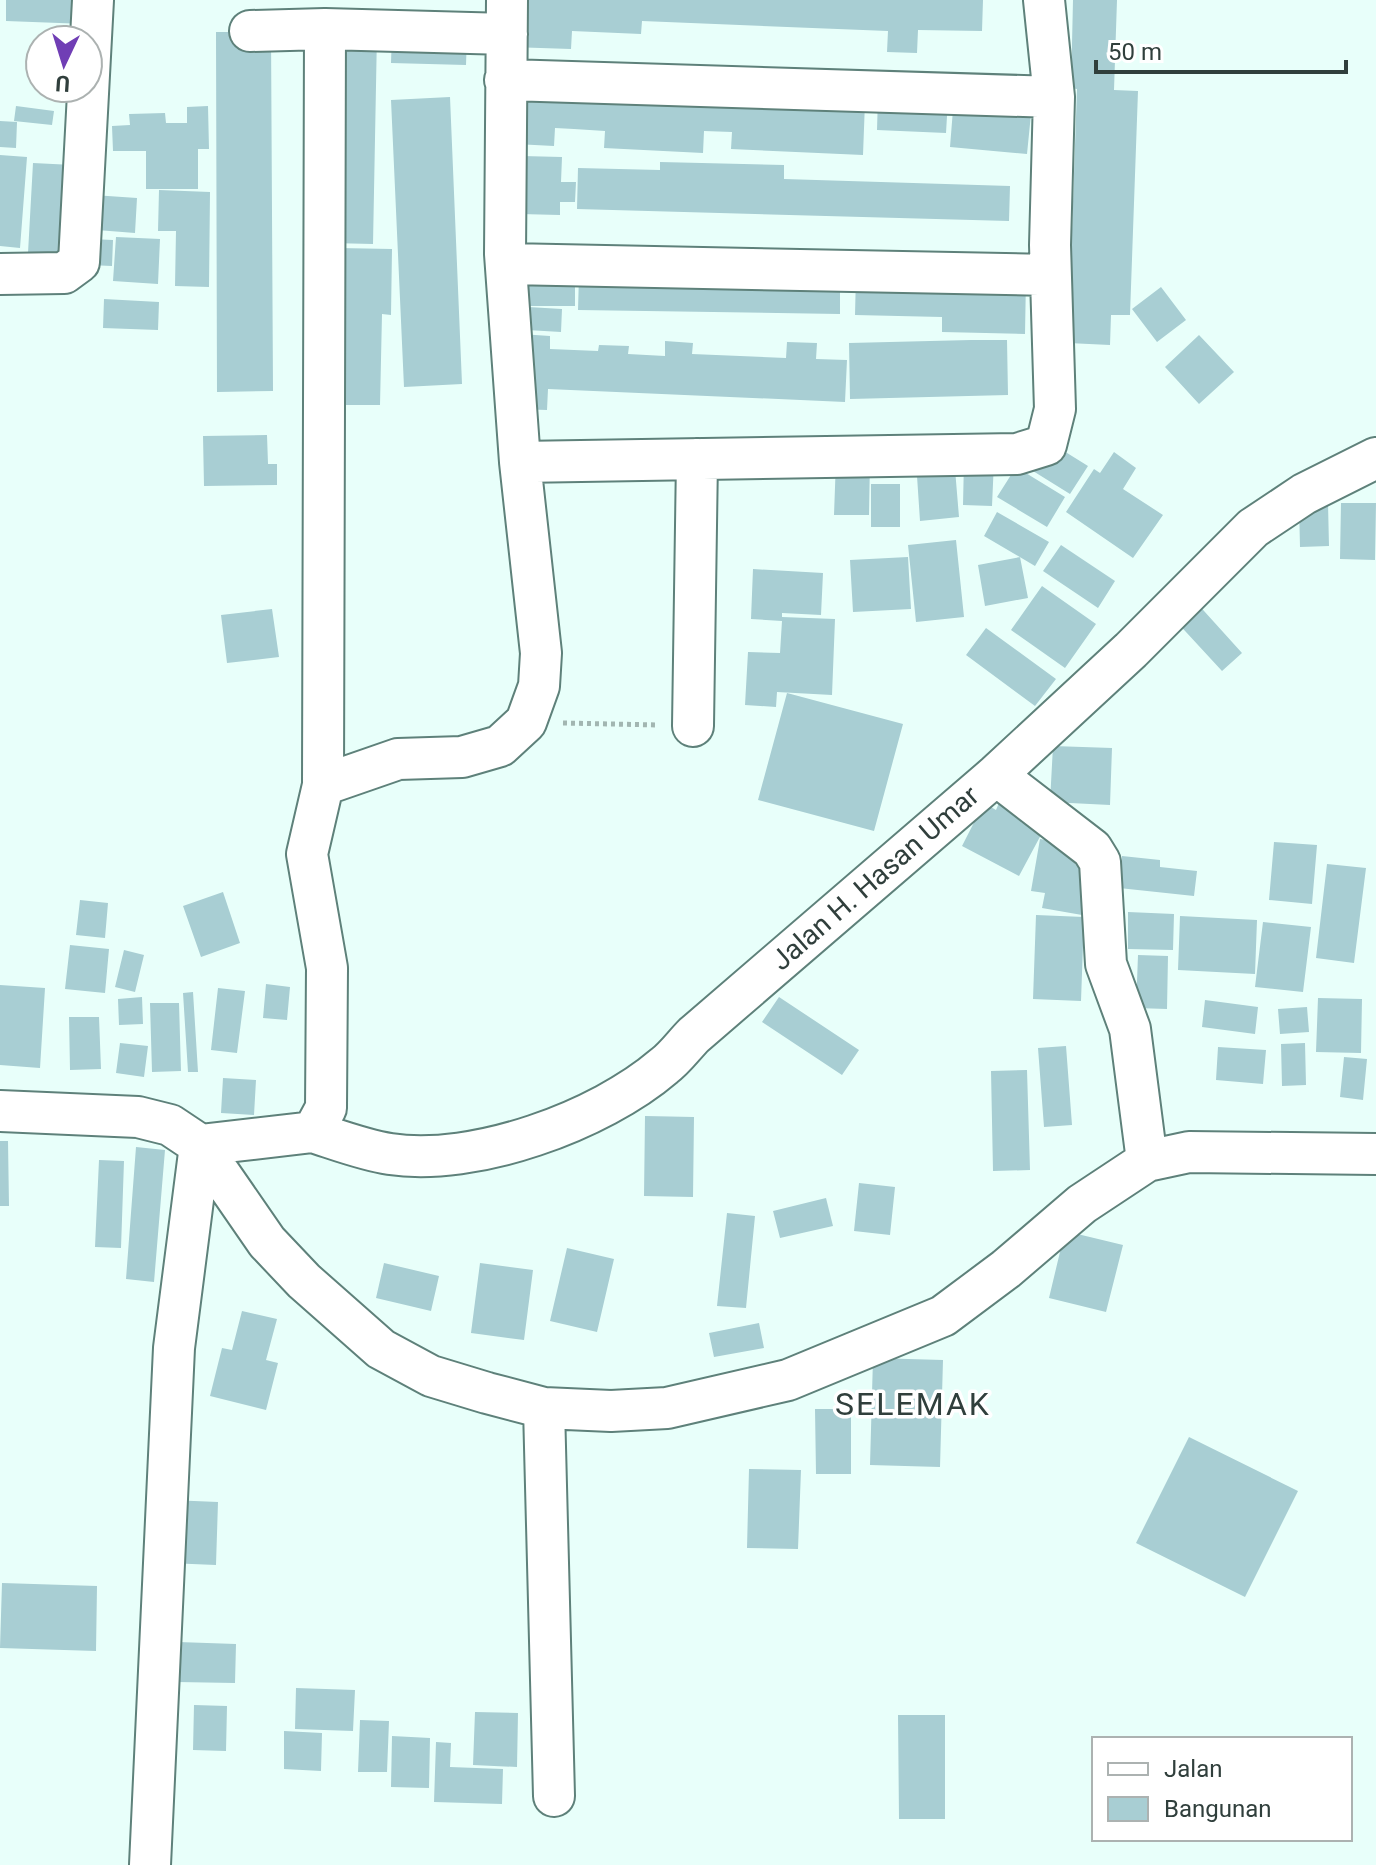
<svg xmlns="http://www.w3.org/2000/svg" width="1376" height="1865" font-family="Roboto,sans-serif">
  <style>
    .building { fill: #a8ced3 }
    .lines { fill: none; stroke-linecap: round; stroke-linejoin: round }
    .minor-casing { stroke: #5e817a; stroke-width: 44 }
    .path { stroke: #a2b6b1; stroke-width: 5; stroke-dasharray: 4 4; stroke-linecap: butt }
    .minor { stroke: #fff; stroke-width: 40 }
    .labels { text-anchor: middle; dominant-baseline: central; stroke-width: 7; stroke-linejoin: round; paint-order: stroke }
    .street-label { font-size: 28px; fill: #303f3c; stroke: #fff }
    .quarter-label { font-size: 32px; letter-spacing: 2px; fill: #303f3c; stroke: #fff }
  </style>
  <rect width="100%" height="100%" fill="#e8fffa"/>
  <path class="building" d="M6 0H87L86 24 6 21Z
    M512 0H983L982 31 918 30 917 53 887 52 888 31 642 21 641 34 572 31 571 49 510 47Z
    M1073 0H1117L1114 90 1138 91 1130 315H1111L1110 345 1068 343 1077 89 1071 88Z
    M216 32H271L273 391 217 392Z
    M334 32 377 33 373 244 330 243Z
    M392 32 467 35 466 65 391 63Z
    M518 86 865 102 863 155 731 149 732 132 704 131 703 153 604 148 605 131 574 129 555 128 554 146 515 144Z
    M878 96 948 99 946 133 877 130Z
    M450 97 462 384 404 387 391 100Z
    M954 97 1032 104 1027 154 950 147Z
    M16 106 54 111 52 125 14 121Z
    M208 106 209 149H198V189H146V151H113L112 126 130 125 129 114 165 113 166 123H187V107Z
    M0 121 17 122 16 148 0 147Z
    M0 155 27 157 20 248 0 246Z
    M522 156 562 157 561 182H576L575 202H560V215L520 214Z
    M660 162 784 165V179L1010 186 1009 221 577 209 578 168 660 170Z
    M33 163 73 165 69 255 28 253Z
    M159 190 210 192 209 287 175 286 176 231H158Z
    M93 195 137 198 135 233 97 230Z
    M116 237 160 239 158 284 113 281Z
    M90 239 113 240 112 266 89 265Z
    M338 248 392 249 391 315 382 314 380 405H335Z
    M856 274 1026 278 1025 334 942 332V317L855 315Z
    M579 275 840 278V314L578 310Z
    M520 278 563 279V286H575V306H527Z
    M1161 287 1186 320 1157 342 1132 309Z
    M104 299 159 302 158 330 103 328Z
    M528 307 562 309 561 332 527 330Z
    M520 334 550 336V349L598 351 599 345 629 346 628 354 665 356V341L693 343 692 354 786 358 787 342 817 343 816 359 847 360 845 402 548 389 547 410 517 409Z
    M1199 335 1234 372 1199 404 1165 367Z
    M971 340H1007L1008 395 850 399 849 343Z
    M267 435 268 464H277V485L204 486 203 436Z
    M1051 443 1088 466 1070 494 1033 471Z
    M1114 452 1136 468 1123 489 1163 515 1133 558 1066 512 1094 469 1100 473Z
    M954 457 959 517 920 521 916 461Z
    M836 460H870L869 515H834Z
    M964 460 994 461 992 506 963 505Z
    M1016 467 1065 497 1047 527 997 497Z
    M871 484H900V527H871Z
    M1328 503 1329 546 1300 547 1299 504Z
    M1341 503H1376L1375 560 1340 559Z
    M997 512 1049 542 1035 566 984 536Z
    M956 540 964 617 916 622 908 545Z
    M1061 545 1115 581 1098 608 1043 571Z
    M908 557 911 609 853 612 850 560Z
    M1020 557 1028 598 985 606 978 565Z
    M753 569 823 573 821 615 782 613V617L835 619 832 695 777 692 776 707 745 705 748 652 780 653 782 621 751 619Z
    M1042 586 1096 624 1065 668 1011 630Z
    M1195 601 1242 653 1222 671 1174 619Z
    M272 609 279 657 227 663 221 615Z
    M986 628 1056 679 1035 706 966 655Z
    M787 693 903 724 874 831 758 800Z
    M1053 746 1112 748 1110 805 1050 802Z
    M1001 798 1026 811 1021 822 1042 833 1019 876 962 846 984 803 996 810Z
    M1040 839 1078 845 1075 864 1090 866 1082 915 1042 908 1045 893 1031 891Z
    M1274 842 1317 845 1312 904 1269 900Z
    M1122 856 1160 860V867L1197 871 1194 896 1119 888Z
    M1327 864 1366 868 1354 963 1316 958Z
    M223 892 240 943 201 957 183 906Z
    M80 900 108 903 105 938 76 935Z
    M1128 912 1174 914 1173 950 1128 949Z
    M1036 915 1084 917 1081 1001 1033 999Z
    M1180 916 1257 920 1255 974 1178 970Z
    M1263 922 1311 927 1303 992 1255 987Z
    M70 945 109 949 105 993 65 989Z
    M124 950 144 955 135 992 115 987Z
    M1138 955 1168 956 1167 1009 1136 1008Z
    M266 984 290 987 287 1020 263 1018Z
    M0 985 45 988 40 1068 0 1065Z
    M218 988 245 991 237 1053 211 1050Z
    M193 992 198 1072H188L183 993Z
    M142 997 143 1024 119 1025 118 999Z
    M779 997 859 1050 842 1075 762 1022Z
    M1318 998 1362 999 1361 1053 1316 1052Z
    M1205 1000 1258 1007 1255 1034 1202 1027Z
    M150 1003H179L181 1071 152 1072Z
    M1307 1007 1309 1032 1280 1034 1278 1009Z
    M69 1017H99L101 1069 70 1070Z
    M120 1043 148 1046 144 1077 116 1073Z
    M1305 1043 1306 1085 1282 1086 1281 1044Z
    M1066 1046 1072 1125 1044 1127 1038 1048Z
    M1218 1047 1266 1050 1263 1084 1216 1080Z
    M1344 1057 1367 1059 1363 1100 1340 1097Z
    M1027 1070 1030 1170 993 1171 991 1071Z
    M223 1078 256 1080 254 1115 221 1113Z
    M645 1116 694 1117 693 1197 644 1196Z
    M0 1141H8L9 1206H0Z
    M136 1147 165 1150 154 1282 126 1279Z
    M99 1160 124 1161 121 1248 95 1247Z
    M859 1183 895 1187 890 1235 854 1231Z
    M826 1198 833 1226 780 1238 773 1211Z
    M727 1213 755 1216 746 1308 717 1306Z
    M1065 1231 1123 1245 1106 1312 1049 1298Z
    M567 1248 614 1259 597 1332 550 1321Z
    M384 1263 439 1276 431 1311 376 1298Z
    M480 1263 533 1270 524 1340 471 1333Z
    M242 1311 277 1319 266 1360 278 1363 266 1410 210 1396 222 1348 232 1350Z
    M759 1323 764 1348 714 1357 709 1333Z
    M873 1358 943 1360 940 1467 870 1465Z
    M815 1409H851V1474H816Z
    M1189 1437 1298 1491 1245 1597 1136 1543Z
    M749 1469 801 1470 798 1549 747 1548Z
    M170 1500 218 1502 216 1565 168 1563Z
    M2 1583 97 1586 96 1651 0 1648Z
    M178 1642 236 1644 235 1683 177 1682Z
    M296 1688 355 1690 353 1731 295 1729Z
    M194 1705 227 1706 226 1751 193 1750Z
    M475 1712 518 1713 517 1767 473 1765Z
    M898 1715H945V1819H899Z
    M360 1720 389 1721 387 1772H358Z
    M284 1731 322 1733 321 1771 284 1769Z
    M392 1736 430 1738 429 1788 391 1787Z
    M436 1742 451 1743 450 1767 503 1769 502 1804 434 1802Z"/>
  <g class="lines">
    <defs>
      <path id="minor" d="M250 31 325 29 507 34
        M505 80 1054 97
        M506 264 1050 275
        M0 274 64 273 79 262 93 0
        M520 462 1017 454 1046 445 1055 409 1050 245 1054 97 1044 0
        M693 726 697 459
        M996 775 1092 849 1100 862 1106 964 1130 1029 1147 1161
        M323 785 325 29
        M0 1111 138 1117 170 1125 200 1145 267 1242 304 1281 381 1349 431 1376 487 1393 544 1408 611 1411 667 1408 788 1380 943 1316 1006 1269 1082 1204 1147 1161 1189 1152 1376 1154
        M313 1132C338 1140 364 1150 390 1154 474 1167 600 1121 664 1066 675 1058 684 1045 694 1035L996 775 1131 650 1253 528 1304 494 1376 458
        M544 1408 554 1796
        M150 1865 174 1348 200 1145 313 1132 326 1108 327 968 307 854 323 785 398 759 462 757 500 746 526 722 539 686 541 653 520 462 505 254 507 0"/>
    </defs>
    <use href="#minor" class="minor-casing"/>
    <path class="path" d="M563 723 657 725"/>
    <use href="#minor" class="minor"/>
  </g>
  <g class="labels">
    <g class="street-label">
      <text transform="translate(875 878) rotate(-41)">Jalan H. Hasan Umar</text>
    </g>
    <g class="quarter-label">
      <text x="913" y="1404">SELEMAK</text>
    </g>
  </g>
  <rect x="1092" y="1737" width="260" height="104" fill="#ffffff" stroke="#acb2b1" stroke-width="2"/>
  <rect x="1108" y="1763" width="40" height="12" fill="#ffffff" stroke="#acb2b1" stroke-width="2"/>
  <text x="1164" y="1777" font-size="24" fill="#303f3c">Jalan</text>
  <rect x="1108" y="1797" width="40" height="24" fill="#a8ced3" stroke="#acb2b1" stroke-width="2"/>
  <text x="1164" y="1817" font-size="24" fill="#303f3c">Bangunan</text>
  <g transform="translate(64 64) rotate(184)"><circle r="38" fill="#ffffff" stroke="#acb2b1" stroke-width="2"/>
  <path d="M0-6L14 30L0 20L-14 30Z" fill="#703eb5"/>
  <text y="-12" font-size="22" font-weight="bold" text-anchor="middle" fill="#303f3c">U</text>
  </g>
  <path d="M1096 60v12h250v-12" fill="none" stroke="#303f3c" stroke-width="4"/>
  <text x="1108" y="60" font-size="24" fill="#303f3c" stroke="#ffffff" stroke-width="6" paint-order="stroke">50 m</text>
</svg>
